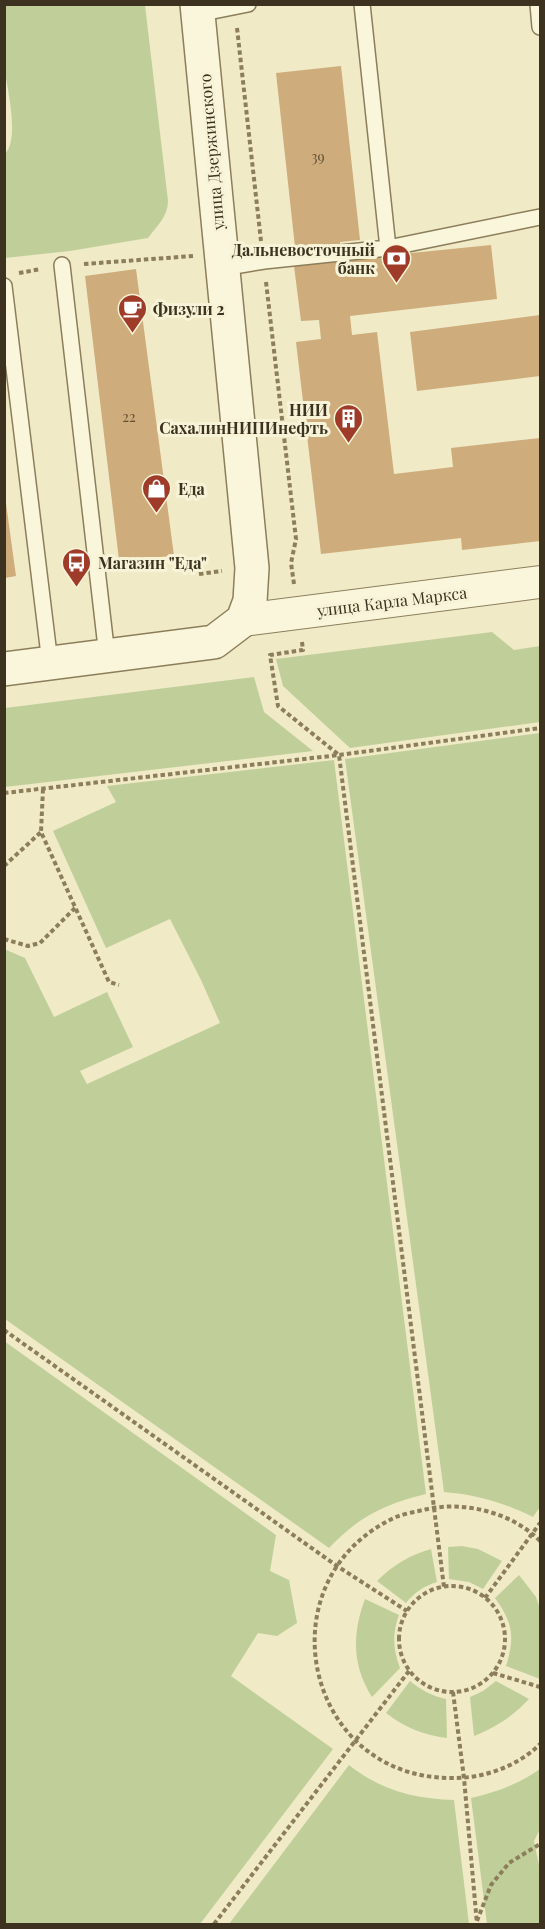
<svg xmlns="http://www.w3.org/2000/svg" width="545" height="1929" font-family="'Playfair Display',serif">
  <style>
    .green { fill: #c0cf9a }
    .building { fill: #cfac7b }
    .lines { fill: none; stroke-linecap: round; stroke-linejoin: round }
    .service-casing { stroke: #8d7e5b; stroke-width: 18 }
    .minor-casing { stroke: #8d7e5b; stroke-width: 34 }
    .tertiary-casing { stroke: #8d7e5b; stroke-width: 36 }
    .path { stroke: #8d7e5b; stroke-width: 4; stroke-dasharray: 4.5 3; stroke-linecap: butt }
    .service { stroke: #faf6db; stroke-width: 15 }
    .minor { stroke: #faf6db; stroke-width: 32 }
    .tertiary { stroke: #faf6db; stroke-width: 33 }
    .labels { text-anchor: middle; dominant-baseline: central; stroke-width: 6; stroke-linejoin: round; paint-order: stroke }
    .number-label { font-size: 14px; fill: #615036 }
    .street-label { font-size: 16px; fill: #3c321f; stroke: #f7f3d7 }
    .poi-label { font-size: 16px; font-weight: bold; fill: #3c321f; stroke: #f7f3d7; text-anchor: start }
  </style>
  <rect width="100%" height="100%" fill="#f0eac7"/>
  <path class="green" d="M5 4 145 5 168 201C168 216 157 226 148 238L70 251 5 258V154C20 138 7 87 4 66 2 47 4 24 5 4Z
    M492 632 514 650 540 646V722L350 748 283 686 276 659Z
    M254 677 264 712 313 751 5 787V708Z
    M540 733V1507L533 1517C502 1502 478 1495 444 1492L345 759Z
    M334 760 426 1494C385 1504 358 1517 329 1548L5 1319 4 949 25 958 54 1017 107 992 133 1047 80 1071 87 1084 220 1023 201 980 170 919 106 948 53 831 116 802 107 786Z
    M4 1341 276 1535 270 1571 289 1580 297 1623 277 1636 258 1633 231 1676 333 1749 200 1924H5Z
    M462 1546 478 1549 502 1561 483 1589 469 1582 449 1579 448 1547Z
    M431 1549 437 1582C424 1586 415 1592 406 1603L377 1581C393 1565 410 1555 431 1549Z
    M519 1575 536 1597 540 1609V1679L506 1666C515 1637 513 1623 495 1598Z
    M365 1599 399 1615C392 1634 393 1649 400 1668L372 1697C352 1665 352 1634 365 1599Z
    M410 1681C421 1690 432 1696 446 1699L447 1738C423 1735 404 1727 386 1713Z
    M496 1681 529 1699C512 1717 496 1727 474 1736L470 1697 483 1691Z
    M349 1765C380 1790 415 1799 454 1800L469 1924H229Z
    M540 1769V1829L534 1841 540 1870V1924H487L471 1798C497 1792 519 1784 540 1769Z"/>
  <path class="building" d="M341 66 360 240 340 242 342 260 491 245 497 299 350 316 352 335 377 332 394 474 453 467 451 448 540 438V541L462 550 461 538 321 554 296 342 321 339 319 320 301 321 294 266 313 264 310 245 295 247 276 73Z
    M136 269 174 556 119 560 85 276Z
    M540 315V376L417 391 410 332Z
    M5 496 16 576 5 578Z"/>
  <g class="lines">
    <defs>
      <path id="service" d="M362 4 388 248 540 217
        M538 4 540 27
        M198 14 248 4
        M62 265 107 656
        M222 268 264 261 388 248
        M4 286 50 663"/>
      <path id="minor" d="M243 620 540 582"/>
      <path id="tertiary" d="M4 669 214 642 243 620 250 601 252 568 197 4"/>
    </defs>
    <use href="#service" class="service-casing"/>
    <use href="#minor" class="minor-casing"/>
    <use href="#tertiary" class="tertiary-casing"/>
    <path class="path" d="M237 28 261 241
      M84 264 193 256
      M19 273 41 269
      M266 282 296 539 291 563 294 584
      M199 574 222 571
      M302 642 303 650 270 655 278 706 339 755 444 1587
      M43 789 41 832 109 982 119 985
      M4 793 339 755 540 728
      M4 866 41 832
      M4 939 28 946 40 943 75 908
      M4 1330 337 1566 407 1611
      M540 1541C512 1512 462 1500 423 1510 414 1512 404 1514 396 1517 262 1578 303 1777 450 1778 482 1779 517 1767 540 1744
      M399 1639a53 53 0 1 1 106 0a53 53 0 1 1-106 0Z
      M485 1598 540 1523
      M493 1673 540 1687
      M453 1692 464 1778 477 1924
      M477 1921 491 1885 509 1863 540 1844
      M214 1924 409 1671"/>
    <use href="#service" class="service"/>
    <use href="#minor" class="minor"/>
    <use href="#tertiary" class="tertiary"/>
  </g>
  <defs>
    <symbol id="bank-pin" viewBox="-11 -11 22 30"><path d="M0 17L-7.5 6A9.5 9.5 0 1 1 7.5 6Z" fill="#9e3b29" stroke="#f7f3d7"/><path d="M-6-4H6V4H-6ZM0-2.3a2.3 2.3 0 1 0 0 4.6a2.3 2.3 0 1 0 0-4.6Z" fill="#fff"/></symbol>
    <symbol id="cafe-pin" viewBox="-11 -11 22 30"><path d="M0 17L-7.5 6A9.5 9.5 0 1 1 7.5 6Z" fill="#9e3b29" stroke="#f7f3d7"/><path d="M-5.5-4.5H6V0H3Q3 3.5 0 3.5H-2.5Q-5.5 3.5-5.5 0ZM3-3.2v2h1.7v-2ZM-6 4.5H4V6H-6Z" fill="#fff"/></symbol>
    <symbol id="building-pin" viewBox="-11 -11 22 30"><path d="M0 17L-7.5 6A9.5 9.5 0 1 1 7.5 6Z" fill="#9e3b29" stroke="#f7f3d7"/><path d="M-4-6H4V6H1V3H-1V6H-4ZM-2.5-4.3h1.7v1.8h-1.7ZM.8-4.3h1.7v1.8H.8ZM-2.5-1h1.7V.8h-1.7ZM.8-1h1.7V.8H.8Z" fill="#fff"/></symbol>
    <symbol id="shop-pin" viewBox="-11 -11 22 30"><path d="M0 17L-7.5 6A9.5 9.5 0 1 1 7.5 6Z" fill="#9e3b29" stroke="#f7f3d7"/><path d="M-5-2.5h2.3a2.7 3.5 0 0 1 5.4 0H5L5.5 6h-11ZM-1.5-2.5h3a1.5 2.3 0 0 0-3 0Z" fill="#fff"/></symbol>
    <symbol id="bus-pin" viewBox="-11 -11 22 30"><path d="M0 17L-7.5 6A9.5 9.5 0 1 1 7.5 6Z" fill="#9e3b29" stroke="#f7f3d7"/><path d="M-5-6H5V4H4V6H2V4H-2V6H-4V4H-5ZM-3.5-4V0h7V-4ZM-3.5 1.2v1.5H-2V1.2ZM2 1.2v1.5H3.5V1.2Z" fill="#fff"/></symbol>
  </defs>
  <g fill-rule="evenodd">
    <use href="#bank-pin" x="380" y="242" width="33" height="45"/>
    <use href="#cafe-pin" x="116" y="292" width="33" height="45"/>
    <use href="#building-pin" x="332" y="402" width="33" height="45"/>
    <use href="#shop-pin" x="140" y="472" width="33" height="45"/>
    <use href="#bus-pin" x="60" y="546" width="33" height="45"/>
  </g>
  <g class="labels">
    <g class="number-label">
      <text x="318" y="156">39</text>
      <text x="129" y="416">22</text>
    </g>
    <g class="street-label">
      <text transform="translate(211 152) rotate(-95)">улица Дзержинского</text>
      <text transform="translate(392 601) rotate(-7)">улица Карла Маркса</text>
    </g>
    <g class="poi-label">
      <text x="375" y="249" text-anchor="end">Дальневосточный<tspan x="375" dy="18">банк</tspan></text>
      <text x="153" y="308">Физули 2</text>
      <text x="328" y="409" text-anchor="end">НИИ<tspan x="328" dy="18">СахалинНИПИнефть</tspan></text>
      <text x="178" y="488">Еда</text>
      <text x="98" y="562">Магазин "Еда"</text>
    </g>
  </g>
  <rect width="545" height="1929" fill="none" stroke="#3c321f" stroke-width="12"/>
</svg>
